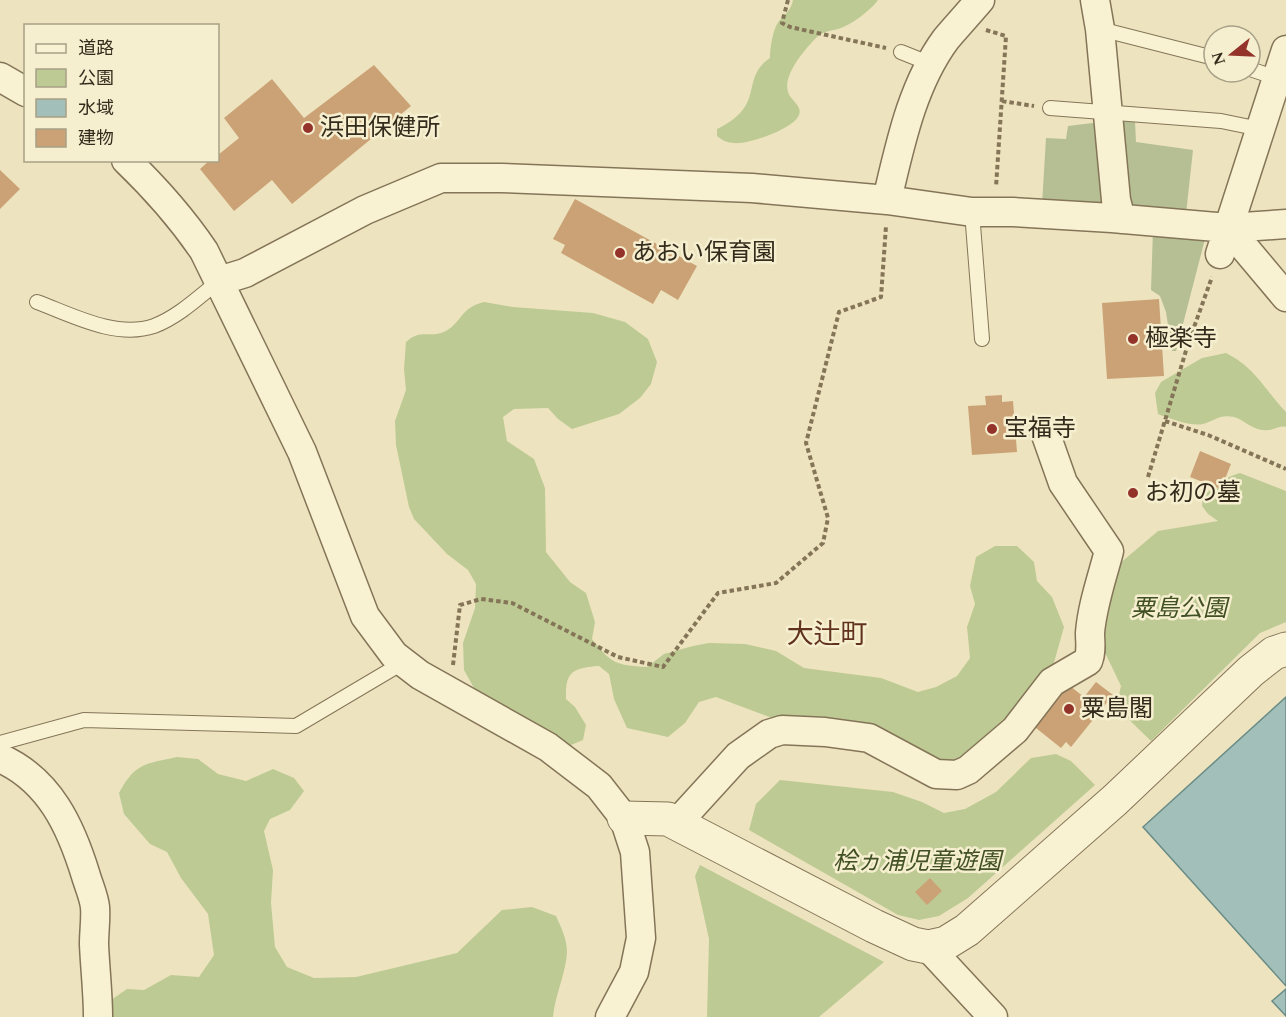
<svg xmlns="http://www.w3.org/2000/svg" width="1286" height="1017" font-family="Spectral,'Noto Sans JP',serif">
  <style>
    .green { fill: #beca94 }
    .cemetery { fill: #b5bf93 }
    .water { fill: #a2bfb9; stroke: #6a8c87; stroke-width: 1.5 }
    .building { fill: #cba276 }
    .lines { fill: none; stroke-linecap: round; stroke-linejoin: round }
    .service-casing { stroke: #857558; stroke-width: 16 }
    .minor-casing { stroke: #857558; stroke-width: 31 }
    .tertiary-casing { stroke: #857558; stroke-width: 35 }
    .path { stroke: #857558; stroke-width: 4; stroke-dasharray: 4.5 3; stroke-linecap: butt }
    .service { stroke: #f8f1d2; stroke-width: 14 }
    .minor { stroke: #f8f1d2; stroke-width: 28 }
    .tertiary { stroke: #f8f1d2; stroke-width: 33 }
    .poi-dot { fill: #933329; stroke: #f5eecf; stroke-width: 2 }
    .labels { text-anchor: middle; dominant-baseline: central; stroke-width: 5; stroke-linejoin: round; paint-order: stroke }
    .poi-label { font-size: 24px; fill: #352b1c; stroke: #f5eecf; text-anchor: start }
    .park-label { font-size: 24px; font-style: italic; fill: #415123; stroke: #f5eecf }
    .quarter-label { font-size: 27px; fill: #61321c; stroke: #f5eecf }
  </style>
  <rect width="100%" height="100%" fill="#ede4bf"/>
  <path class="green" d="M793 0H878C871 10 850 26 838 29 826 32 823 31 814 40 803 52 783 75 788 92 790 100 803 106 799 115 794 129 747 145 734 143 727 143 722 140 717 136V129C725 125 735 119 741 112 757 95 746 74 770 58 770 48 773 27 780 20 786 13 791 10 793 0Z
    M484 302 513 307 593 313 625 322 648 339 657 362 651 384 640 398 619 414 572 429 558 419 548 408 514 409 503 417 507 441 534 459 545 488 546 552 570 582 586 593 595 622 592 639C612 664 615 665 647 667L664 654 693 646 709 643 745 644 776 651 804 668 881 678 918 692 936 687 957 676 970 658 967 627 975 604 970 586 976 557 995 546H1017L1034 562 1037 581 1052 597 1064 627 1053 666 984 743 960 763H931L783 722 716 697 699 702 685 723 668 737 627 728 614 699 609 674 599 666C573 668 565 671 566 699L575 707 586 725 583 740 571 745 503 710 474 688 464 670 463 643 475 608 476 584 468 570 447 554 414 519 409 507 396 445 395 421 406 390 404 369 406 342C421 328 430 339 446 331 463 321 460 308 484 302Z
    M1226 353C1256 368 1264 389 1286 412V427C1279 425 1275 430 1268 430 1254 432 1245 420 1234 417 1220 414 1214 421 1203 424 1192 427 1168 418 1158 414L1155 393 1161 382 1202 358Z
    M1240 473 1286 491V622L1260 633 1151 741 1116 707 1121 686 1098 638 1112 570 1158 531 1218 521 1208 514 1202 506 1203 495C1219 486 1222 478 1240 473Z
    M1056 754 1071 761 1095 785 968 898 939 916 919 920 898 915 749 830 756 804 780 780 893 792 922 802 944 813 965 809 996 792 1031 758Z
    M177 757 198 759 218 774 246 781 273 769 294 778 304 791 290 810 270 819 264 831 273 870 271 903 275 947 287 967 314 978 356 977 457 953 502 910 532 907 556 916C561 927 567 939 567 952 566 973 555 995 553 1017H112L111 1000 127 989 144 990 171 975 199 977 214 955 208 914 181 878 167 852 150 844 124 814 119 793C135 763 145 764 177 757Z
    M700 865 884 962 819 1017H707L709 939 695 876Z"/>
  <path class="cemetery" d="M1112 118 1135 121 1136 142 1193 150 1186 214 1125 208Z
    M1101 122 1110 208 1042 205 1046 138 1066 139 1068 126Z
    M1153 229 1206 235 1176 351H1172L1166 312 1160 296 1151 290Z"/>
  <path class="water" d="M1286 697V986L1143 827Z
    M1286 989V1016L1272 1001Z"/>
  <path class="building" d="M374 65 411 106 292 204 272 180 234 211 200 169 210 160H218V155L239 138 224 118 272 79 304 118Z
    M0 170 20 189 0 209Z
    M575 199 697 266 678 300 661 290 653 304 561 253 565 245 553 239Z
    M1159 299 1164 376 1107 379 1102 303Z
    M1002 395V402L1013 401 1017 452 972 455 968 406 986 405 985 396Z
    M1200 451 1231 464 1221 489 1190 477Z
    M1057 682 1067 690 1070 686 1084 697 1096 682 1113 695 1071 747 1066 742 1061 748 1026 720Z
    M930 878 942 891 927 905 915 892Z"/>
  <g class="lines">
    <defs>
      <path id="service" d="M1100 29 1214 58
        M901 52 931 64
        M1250 69 1277 78
        M1050 108 1221 121 1260 129
        M972 212 982 339
        M37 302C72 315 116 339 154 326 178 317 199 297 219 281
        M0 743 84 720 296 726 404 662"/>
      <path id="minor" d="M1095 0 1100 29 1116 200 1121 219
        M0 77 26 92
        M126 160C155 188 181 217 204 251L302 452 365 616 394 655 420 675 548 747 599 786 624 818 635 852 641 938 634 972 610 1017
        M887 200C900 145 912 85 946 39 957 26 969 13 980 0
        M1228 228 1286 297
        M1220 254 1286 50
        M219 281 245 273 365 210 441 178H501L752 188 887 200 972 212H1013L1112 218 1228 228 1286 224
        M0 758C50 780 71 827 86 876 89 886 94 897 95 907 96 919 94 932 94 944 95 968 98 993 98 1017
        M676 824 738 756 769 734 782 730 825 732 869 738 936 774 957 775 968 770 1015 730 1052 682 1088 661C1092 651 1090 644 1090 633 1092 606 1102 578 1109 551L1063 483 1045 432
        M928 947 993 1017"/>
      <path id="tertiary" d="M624 818 668 819 874 926 913 944 928 947 946 943 967 930 1115 800 1251 671 1274 653 1286 649"/>
    </defs>
    <use href="#service" class="service-casing"/>
    <use href="#minor" class="minor-casing"/>
    <use href="#tertiary" class="tertiary-casing"/>
    <path class="path" d="M788 0 782 23 790 27 886 48
      M986 30 1006 36 996 187
      M1002 101 1034 106
      M1165 421 1208 435 1286 469
      M1148 477 1188 344 1212 277
      M453 665 460 605 481 599 512 603 618 657 663 667 718 593 776 583 823 543 828 518 806 443 839 312 881 297 886 226"/>
    <use href="#service" class="service"/>
    <use href="#minor" class="minor"/>
    <use href="#tertiary" class="tertiary"/>
  </g>
  <g class="poi-dot">
    <circle cx="308" cy="128" r="6"/>
    <circle cx="620" cy="253" r="6"/>
    <circle cx="1133" cy="339" r="6"/>
    <circle cx="992" cy="429" r="6"/>
    <circle cx="1133" cy="493" r="6"/>
    <circle cx="1069" cy="709" r="6"/>
  </g>
  <g class="labels">
    <g class="poi-label">
      <text x="320" y="128">浜田保健所</text>
      <text x="632" y="253">あおい保育園</text>
      <text x="1145" y="339">極楽寺</text>
      <text x="1004" y="429">宝福寺</text>
      <text x="1145" y="493">お初の墓</text>
      <text x="1081" y="709">粟島閣</text>
    </g>
    <g class="park-label">
      <text x="1179" y="609">粟島公園</text>
      <text x="917" y="862">桧ヵ浦児童遊園</text>
    </g>
    <g class="quarter-label">
      <text x="827" y="635">大辻町</text>
    </g>
  </g>
  <rect x="24" y="24" width="195" height="138" fill="#f5eecf" stroke="#a8a087" stroke-width="1.5"/>
  <rect x="36" y="44" width="30" height="9" fill="#f8f1d2" stroke="#a8a087" stroke-width="1.5"/>
  <text x="78" y="54" font-size="18" fill="#352b1c">道路</text>
  <rect x="36" y="69" width="30" height="18" fill="#beca94" stroke="#a8a087" stroke-width="1.5"/>
  <text x="78" y="84" font-size="18" fill="#352b1c">公園</text>
  <rect x="36" y="99" width="30" height="18" fill="#a2bfb9" stroke="#a8a087" stroke-width="1.5"/>
  <text x="78" y="114" font-size="18" fill="#352b1c">水域</text>
  <rect x="36" y="129" width="30" height="18" fill="#cba276" stroke="#a8a087" stroke-width="1.5"/>
  <text x="78" y="144" font-size="18" fill="#352b1c">建物</text>
  <g transform="translate(1232 54) rotate(252)"><circle r="28" fill="#f5eecf" stroke="#a8a087" stroke-width="1.5"/>
  <path d="M0-4.5L10 22L0 15L-10 22Z" fill="#933329"/>
  <text y="-9" font-size="16" font-weight="bold" text-anchor="middle" fill="#352b1c">N</text>
  </g>
</svg>
